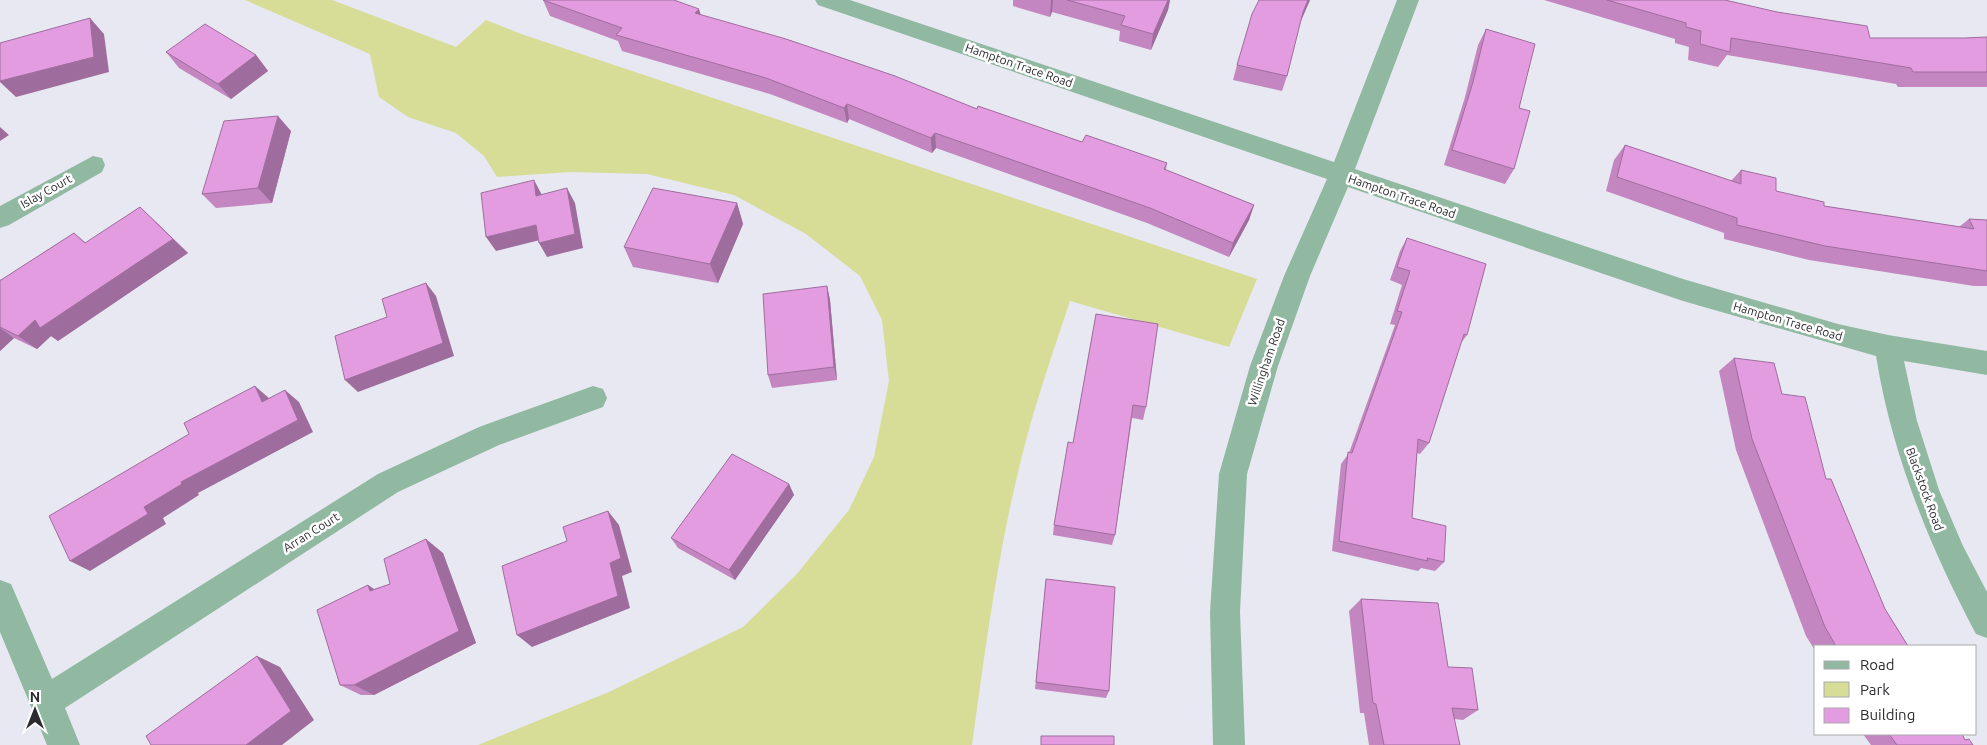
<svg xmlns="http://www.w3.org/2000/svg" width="1987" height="745" font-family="Ubuntu,sans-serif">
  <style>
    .green { fill: #d7dc97 }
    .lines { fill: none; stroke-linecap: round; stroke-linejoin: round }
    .minor { fill: #91b9a1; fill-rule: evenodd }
    .wall { fill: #c386c1 }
    .shaded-wall { fill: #9f6d9d }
    .building { fill: #e39ce0; stroke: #9f6d9d }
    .labels { text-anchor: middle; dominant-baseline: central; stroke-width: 5; stroke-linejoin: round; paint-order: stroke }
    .street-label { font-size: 12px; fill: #2b2b2f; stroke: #fff }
  </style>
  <rect width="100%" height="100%" fill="#e7e8f1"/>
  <path class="green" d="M245 0H332L456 47 486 20 521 34 1257 279 1229 347 1070 301C1052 355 1033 409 1020 464 997 557 985 651 972 745H478L609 692 743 627 796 575 849 510 874 457 889 381 882 320 860 276 806 234 734 195 647 174 570 172 497 177 484 156 456 133 408 117 379 97 370 54Z"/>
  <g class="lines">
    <path class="minor" d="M815 0H850L1334 162 1397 0H1419L1355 169 1683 279 1838 324 1888 335 1987 351V375L1904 361 1917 421 1939 490 1963 546 1987 592V638L1976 634C1929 545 1892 455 1876 356L1683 301 1348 187 1310 276 1278 366 1247 474 1240 612 1245 745H1213L1210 612 1219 474 1250 366 1284 276 1327 179 818 5Z
      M93 156 102 158 105 165 102 172 9 225 0 228V206Z
      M593 386 603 389 607 398 603 407 499 445 398 492 65 708 80 745H47L0 632V580L11 584 52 679 378 474 479 427Z"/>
  </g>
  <path class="wall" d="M543 0 701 15 977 109 1082 142 1167 163 1166 170 1254 205 1249 220 1229 257 1147 223 936 148 932 153 849 119 847 123 770 94 622 51 618 41 550 16Z
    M1013 0H1170L1168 10 1151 50 1119 41 1120 31 1052 12 1050 17 1013 6Z
    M1259 0H1310L1300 22 1287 76 1282 91 1233 80 1237 65Z
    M1544 0H1725L1870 38H1965L1987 37V87H1898L1896 84 1727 55 1718 67 1688 60 1689 47 1675 43V39Z
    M1486 29 1519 108 1514 169 1505 184 1444 165 1465 97 1478 45Z
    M166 52 256 55 268 71 231 99 179 68Z
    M291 131 272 203 216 208 202 194Z
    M1625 145 1731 181 1741 170 1776 191 1824 206 1959 227 1969 219 1987 220V286H1974L1809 260 1724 239V233L1606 191 1614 160Z
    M737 203 743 224 718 283 633 267 624 247Z
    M156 222 188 253 58 341 51 336 37 349 14 338 0 351V280H1L74 233 86 243Z
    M1407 238 1467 335 1461 343 1429 443 1420 454 1417 453 1412 518 1444 562 1435 571 1421 568 1418 571 1332 551 1341 464 1349 453 1395 325 1390 324 1402 285 1390 280 1400 251Z
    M827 286 830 300 837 380 772 388 768 375Z
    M1096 314 1146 407 1143 420 1132 418 1115 535 1112 545 1053 535 1054 525 1073 443Z
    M1734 358 1782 394 1826 479 1885 609 1908 646H1816V652L1806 636 1736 450 1719 371Z
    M789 484 794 495 735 580 678 548 671 538Z
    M443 553 476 643 374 695H361L340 685 368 585 374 589 390 584Z
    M1046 579 1109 691 1106 698 1035 689Z
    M1361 599 1448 667 1478 710 1463 720 1454 719 1460 745H1369L1364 713H1360L1349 611Z
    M1863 734H1962L1965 740 1973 745H1871Z"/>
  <path class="shaded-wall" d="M1051 0H1053L1052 12 1050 17Z
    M1168 0H1170L1168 10 1151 50 1153 34Z
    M1308 0H1310L1298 28 1303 12Z
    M699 9 704 25 695 13Z
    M90 18 104 34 109 72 16 97 0 82V81Z
    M256 55 268 71 231 99 218 84Z
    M847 104 849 119 847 123 844 108Z
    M278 116 291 131 272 203 258 188Z
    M0 127 9 135 0 141Z
    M935 133 936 148 932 153 931 138Z
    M534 180 542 195 536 196Z
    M567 188 575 203 583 248 547 257 539 243Z
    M737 203 743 224 718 283 710 264Z
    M1254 205 1249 220 1229 257 1233 243Z
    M140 207 188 253 58 341 51 336 37 349 18 336 35 320Z
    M536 225 544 239 496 251 486 237Z
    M426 283 436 296 454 356 358 392 345 380Z
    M827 286 830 300 837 380 834 367Z
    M0 328 14 338 0 351Z
    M255 386 270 399 262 402Z
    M285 390 299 402 313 432 198 493 199 495 163 518 166 524 90 571 70 561 144 507Z
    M789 484 794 495 735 580 729 570Z
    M608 511 619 525 632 572 622 576 630 608 532 647 517 635 610 563Z
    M426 539 443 553 476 643 374 695 354 685Z
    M368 585 387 598 370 591Z
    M257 656 280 667 314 720 282 745H246Z"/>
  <path class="building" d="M543 0H674L699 9 695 13 786 39 895 76 977 109 978 106 1082 142 1086 135 1167 163 1164 169 1254 205 1233 243 1150 208 935 133 931 138 847 104 844 108 766 78 616 35 622 28Z
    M1067 0H1168L1153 34 1121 25 1125 16Z
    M1259 0H1308L1303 12 1287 76 1237 65 1252 14Z
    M1607 0H1725L1777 12 1867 26 1870 38H1965L1987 37V72H1913L1911 68 1731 38 1730 52 1700 44 1701 31 1686 27V23Z
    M90 18 94 57 0 81V43Z
    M205 24 256 55 218 84 166 52Z
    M1486 29 1535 44 1519 108 1530 111 1514 169 1452 150 1473 82Z
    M278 116 258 188 202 194 224 121Z
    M1625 145 1741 184V170L1776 178V191L1824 202V206L1974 229 1969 219 1987 220V271L1825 246 1737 225V218L1617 177Z
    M534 180 536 196 567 188 575 234 539 243 536 225 486 237 481 193Z
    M653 188 737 203 710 264 624 247Z
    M140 207 173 239 40 328 35 320 18 336 0 327V280H1L74 233 85 243Z
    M1407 238 1486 264 1467 335 1464 334 1429 443 1418 439 1412 518 1446 526 1444 562 1427 558 1428 561 1339 541 1348 452 1352 453 1402 312 1397 311 1410 271 1397 267Z
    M426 283 443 343 345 380 335 336 387 317 382 299Z
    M827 286 834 367 768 375 763 294Z
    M1096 314 1158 324 1146 407 1133 405 1115 535 1054 525 1068 442 1073 443Z
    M1734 358 1774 363 1782 394 1805 397 1826 479H1831L1885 609 1908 646H1836L1825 627 1752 439Z
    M255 386 262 402 285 390 298 420 181 482 182 484 144 507 148 514 70 561 49 516 189 434 184 423Z
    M732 454 789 484 729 570 671 538Z
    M608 511 621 558 610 563 618 596 517 635 502 566 567 541 563 527Z
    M426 539 459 631 354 685H340L317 610 368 585 370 591 390 584 384 559Z
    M1046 579 1115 587 1109 691 1036 682Z
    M1361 599 1438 603 1448 667 1472 668 1478 710 1452 708 1460 745H1384L1376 704 1373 703Z
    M257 656 291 711 246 745H151L146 736Z
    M1889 734H1962L1965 740 1969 739 1973 745H1897Z
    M1041 736H1114V745H1041Z"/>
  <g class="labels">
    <g class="street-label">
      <text transform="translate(1019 65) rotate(19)">Hampton Trace Road</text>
      <text transform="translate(46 191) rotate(-29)">Islay Court</text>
      <text transform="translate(1402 196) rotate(19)">Hampton Trace Road</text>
      <text transform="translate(1788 321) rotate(16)">Hampton Trace Road</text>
      <text transform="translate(1266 362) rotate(-71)">Willingham Road</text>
      <text transform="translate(1925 489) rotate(70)">Blackstock Road</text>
      <text transform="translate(311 532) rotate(-32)">Arran Court</text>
    </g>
  </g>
  <rect x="1814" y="645" width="162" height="90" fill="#ffffff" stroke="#aaaaac"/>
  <rect x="1824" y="661" width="25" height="8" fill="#91b9a1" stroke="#aaaaac"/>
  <text x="1860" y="670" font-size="15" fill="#2b2b2f">Road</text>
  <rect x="1824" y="682" width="25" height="15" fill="#d7dc97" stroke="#aaaaac"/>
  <text x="1860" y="695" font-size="15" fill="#2b2b2f">Park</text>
  <rect x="1824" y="708" width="25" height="15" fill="#e39ce0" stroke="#aaaaac"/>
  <text x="1860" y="720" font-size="15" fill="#2b2b2f">Building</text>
  <g transform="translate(35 710)" stroke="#ffffff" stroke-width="4" paint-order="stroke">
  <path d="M0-4L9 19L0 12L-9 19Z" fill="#2b2b2f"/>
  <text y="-8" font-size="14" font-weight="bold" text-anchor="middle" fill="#2b2b2f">N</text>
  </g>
</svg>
